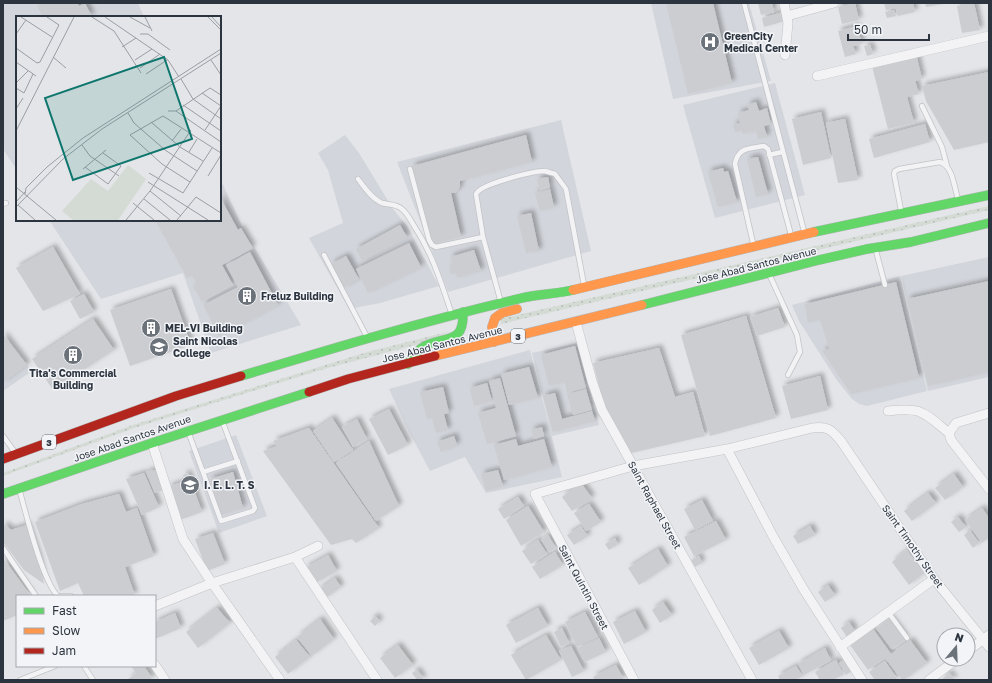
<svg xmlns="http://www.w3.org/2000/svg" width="992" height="683" font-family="'Golos Text',sans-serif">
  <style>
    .built { fill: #d2d5db }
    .green { fill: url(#green-dots) }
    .building { fill: #cccdd0; filter: url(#shadow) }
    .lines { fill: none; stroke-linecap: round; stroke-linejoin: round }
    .lane-casing { stroke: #c2c3c6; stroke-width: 6 }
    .street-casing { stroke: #c2c3c6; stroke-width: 10 }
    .fast-casing { stroke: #b6b8bc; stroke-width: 10 }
    .slow-casing { stroke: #b6b8bc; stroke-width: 10 }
    .jam-casing { stroke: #b6b8bc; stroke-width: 10 }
    .lane { stroke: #f3f3f5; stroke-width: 4.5 }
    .street { stroke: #f3f3f5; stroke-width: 9 }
    .fast { stroke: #63d668; stroke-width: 9 }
    .slow { stroke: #ff974d; stroke-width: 9 }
    .jam { stroke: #b3261e; stroke-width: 9 }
    .labels { text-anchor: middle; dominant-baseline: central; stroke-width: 3; stroke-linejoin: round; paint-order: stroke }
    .shield { fill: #f2f4f7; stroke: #676e76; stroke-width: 1 }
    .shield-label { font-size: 9px; font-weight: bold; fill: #2c343f }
    .poi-label { font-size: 10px; font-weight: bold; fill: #2c343f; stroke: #f2f4f7; text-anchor: start }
    .street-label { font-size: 10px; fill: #2c343f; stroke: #f2f4f7 }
    .inset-road { fill: none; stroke: #9a9ea4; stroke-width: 1 }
    .view { fill: #0f766e; fill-opacity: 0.15; stroke: #0f766e; stroke-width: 2 }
    .inset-edge { fill: none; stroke: #2c343f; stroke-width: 2 }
  </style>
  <defs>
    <pattern id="green-dots" width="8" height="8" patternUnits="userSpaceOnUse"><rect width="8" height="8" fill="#d4dbd4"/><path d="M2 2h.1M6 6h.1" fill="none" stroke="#b6bdb7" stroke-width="1.8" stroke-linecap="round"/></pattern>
    <filter id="shadow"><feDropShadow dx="3.5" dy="-3.5" stdDeviation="2" flood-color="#0004"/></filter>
  </defs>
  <rect width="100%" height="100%" fill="#e3e5e8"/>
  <path class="built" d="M3 3H138L144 17H17V170L3 149Z
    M651 3H749L771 81 673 99Z
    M775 83 805 195 715 218 683 105Z
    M561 120 591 251 448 292 397 162Z
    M345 135 359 153 393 209 407 226 439 286 380 303 349 309 309 238 343 223 328 170 318 153Z
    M220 178 243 228 301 325 211 353 183 273 101 299 49 220H220Z
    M989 257V377L928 391 901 276Z
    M900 276 927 391 867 406 859 404 852 399 836 379 799 321 792 305Z
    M3 335 32 371 3 391Z
    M577 343 599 425 552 436 532 353Z
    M530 350 562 477 486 493 465 457 430 471 406 426 389 389Z
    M236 435 267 516 219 533 189 451Z"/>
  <path class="green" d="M989 206V210L501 324 500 319Z
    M451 331 419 344 324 369 134 428 3 476V473L133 425 364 353Z"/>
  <path class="building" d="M43 3H77L79 6 85 3 92 17H43L37 6Z
    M666 3H713L732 83 688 94Z
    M758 3H772L774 12 761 15Z
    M855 3 859 20 842 24 838 7Z
    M884 3H893L895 8 886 10Z
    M894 3H913L915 12 898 16Z
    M925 3H942V4L926 7Z
    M971 3H974L980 30 962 33 957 6Z
    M894 10 896 16 887 18 885 12Z
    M783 12 785 21 764 27 762 18Z
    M857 26 862 44 853 46 856 54 845 57 838 31Z
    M870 45 873 54 867 56 864 46Z
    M916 54 922 79 915 81 919 94 907 97 914 123 888 129 872 66Z
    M989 72V142L954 150 926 101 922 86Z
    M756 102 759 111 767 108 771 124 764 126 767 137 758 139 756 131 743 134 742 131 735 132 733 125 740 123 738 113 749 110 747 105Z
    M821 112 831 158 803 165 792 119Z
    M845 119 858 180 838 183 826 123Z
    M925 124 930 142 874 158 869 139Z
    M526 135 532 162 460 181V186L458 190 455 193H451L461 237 432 244 412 166Z
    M758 157 768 194 756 197 747 159Z
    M723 168 724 172 728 171 737 202 718 207 708 172Z
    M548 177 550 188 540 191 537 179Z
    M550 189 554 207 540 211 535 193Z
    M220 197 238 230 241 228 253 248 222 265 233 285 202 302 193 286 197 284 192 276 187 278 155 220H220Z
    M531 213 539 251 526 253 517 216Z
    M400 225 407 237 362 261 356 249Z
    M409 243 421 267 368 293 356 269Z
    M53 247 80 294 43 311 16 268Z
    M474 250 481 271 457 278 456 273 451 274 449 269 453 267 450 257Z
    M250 252 278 305 219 336 203 305 238 287 226 265Z
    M346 256 359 279 344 288 331 264Z
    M989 281V372L928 386 907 299Z
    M896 282 919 378 851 394 822 351 829 349 820 319 808 323 805 304Z
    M171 289 191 345 130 366 110 310Z
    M84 294 94 312 80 319 70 301Z
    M778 308 785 327 757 336 750 317Z
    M746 316 776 418 710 436 681 335Z
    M93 319 114 350 53 390 32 359Z
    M3 334 27 365 3 383Z
    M575 346 586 388 567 393 565 382 549 386 541 355Z
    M659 348 675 397 693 392 705 436 627 454 605 410 593 363Z
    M529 367 538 398 509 405 501 374Z
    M820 376 828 410 791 419 782 386Z
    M500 378 516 436 487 444 478 413 496 408 489 381Z
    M487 383 492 401 474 406 470 388Z
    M443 387 449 413 444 414 448 430 436 433 432 418 427 419 420 392Z
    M586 389 592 410 573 415 567 394Z
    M555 393 562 419 592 411 595 421 553 432 543 396Z
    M389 409 408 445 388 455 369 419Z
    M332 418 353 450 334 462 313 431Z
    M357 419 367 439 353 447 342 427Z
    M542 427 544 436 534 439 531 430Z
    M309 428 379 528 356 543 352 539 331 545 263 451 277 446 273 441Z
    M454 436 457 445 441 452 437 442Z
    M516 439 518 446 544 439 552 467 504 480 494 445Z
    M369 441 399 506 376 521 336 463Z
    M155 470 163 490 155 493 146 472Z
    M498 470 503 486 486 491 481 474Z
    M233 472 243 508 221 515 210 479Z
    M144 473 159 507 142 515 126 479Z
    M188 473 202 512 180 520 168 487 185 481 183 475Z
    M954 474 963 487 945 500 935 488Z
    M581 483 592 498 572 511 562 497Z
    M928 493 936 503 912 521 904 511Z
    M119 494 126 512 137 508 154 556 125 567 135 596H84L78 583 60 591 35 522 82 504Z
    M518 497 524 506 504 519 498 509Z
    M702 500 713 521 695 530 684 509Z
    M589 504 601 522 586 531 574 513Z
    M528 506 544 532 521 546 506 520Z
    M982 508 989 518V538L982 543 965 520Z
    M958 517 966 527 959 532 951 522Z
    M716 521 726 540 694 556 684 537Z
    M5 525 11 530 27 525 38 557 44 584 24 570 3 542V526Z
    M581 526 588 536 574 545 567 535Z
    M810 526 815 535 798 544 793 536Z
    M970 530 979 543 973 548 964 535Z
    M213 533 225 564 207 571 195 539Z
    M548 535 556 548 549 552 541 540Z
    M615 538 618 544 609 550 605 544Z
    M538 540 547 554 531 564 522 551Z
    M658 549 668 566 639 585 628 568Z
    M907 550 924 573 909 585 892 562Z
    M555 552 563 565 540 579 532 567Z
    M328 555 337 571 314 584 305 568Z
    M699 556 702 563 695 567 691 560Z
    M3 558 31 596H17V615L3 621Z
    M335 578 341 587 324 599 318 590Z
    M828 585 835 595 825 602 818 592Z
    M663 602 672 615 660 623 652 610Z
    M217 608 230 623 198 648 186 632Z
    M538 608 548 626 516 643 506 625Z
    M635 611 646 632 624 644 613 622Z
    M585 612 598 637 577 647 565 622Z
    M175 613 181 628 155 639V622Z
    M375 616 380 621 375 626 370 621Z
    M890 618 906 639 892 649 876 628Z
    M320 619 334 639 312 656 297 637Z
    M849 622 855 631 847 637 841 628Z
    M562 628 569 643 561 647 554 632Z
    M873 629 891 654 910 640 927 663 904 680H902L885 658 868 670 850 645Z
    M779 631 789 648 759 665 749 648Z
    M546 635 561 660 526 680 511 655Z
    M599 638 606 652 585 662 577 648Z
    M296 640 310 657 288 674 275 657Z
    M398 645 413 665 395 678 380 658Z
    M571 646 584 671 572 677 559 651Z
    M825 648 831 660 804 675 798 664Z
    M845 659 852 671 846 675 839 663Z
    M836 660 844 674 833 680H820L815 672Z
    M885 661 898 680H875L869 672Z
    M616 665 624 680H595L593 677Z
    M135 666H144L152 678 149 680H127L136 673 132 668Z
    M796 666 803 676 795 680H780L778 676Z
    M417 670 424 680H417L412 673Z
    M949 673 955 680H941Z"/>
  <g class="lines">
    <defs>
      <path id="lane" d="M744 3 804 231
        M922 106 942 147 947 166
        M769 155 782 152
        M410 169 429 240 432 245 436 247 483 237
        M358 179C364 187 372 199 382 203 389 205 396 204 402 209 407 213 410 219 413 224 432 253 440 279 451 312
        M3 204 6 203
        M901 210 894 174 895 171 899 169 940 162C953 166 954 187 958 199
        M753 243 735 164C738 147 749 149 764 146L768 149 791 235
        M876 251 885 285
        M324 255 366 335
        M770 276 797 335 800 352 788 375
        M500 299 483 237 476 194C480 184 534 171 545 171 548 172 552 173 555 174L566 189 584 285
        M189 434 221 521 253 511 255 508 223 423
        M3 436 14 451
        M203 472 238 461
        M20 492C26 514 43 583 58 596
        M3 548 36 596
        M61 596H71
        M888 612 907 638
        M84 666 93 680
        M20 680 55 666"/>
      <path id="street" d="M784 3 788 23 785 55
        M787 16 834 3
        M817 76 989 36
        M576 322 592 381 602 410 752 680
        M888 411C922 407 923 412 949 433
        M949 433 951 440 989 489
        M949 433 956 423 989 413
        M152 443 183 539 212 583 280 680
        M727 449 774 538 804 590 862 680
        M295 557 377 680
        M155 606 212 583 295 557 318 546
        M840 647 934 579
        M968 651 989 635
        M155 665 165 680
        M634 680 535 494 633 466 727 449 812 428C827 426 831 429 841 441L934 579 989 647
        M929 680 957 659"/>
      <path id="fast" d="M814 232 989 195
        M642 305 819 260 867 249 911 242 989 223
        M408 364C413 357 417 350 425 346 447 335 464 345 463 312
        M241 376C334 348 427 320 522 298 538 294 556 294 573 290
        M3 494 152 443 309 392"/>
      <path id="slow" d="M573 290 814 232
        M494 342 492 327 495 318 502 313 517 309
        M435 356 642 305"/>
      <path id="jam" d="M309 392 348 379 435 356
        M3 459 176 396 241 376"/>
    </defs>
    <use href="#lane" class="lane-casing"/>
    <use href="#street" class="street-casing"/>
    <use href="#fast" class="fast-casing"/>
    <use href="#slow" class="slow-casing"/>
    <use href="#jam" class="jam-casing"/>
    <use href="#lane" class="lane"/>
    <use href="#street" class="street"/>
    <use href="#fast" class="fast"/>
    <use href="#slow" class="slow"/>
    <use href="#jam" class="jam"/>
  </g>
  <defs>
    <symbol id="hospital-disc" viewBox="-11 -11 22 22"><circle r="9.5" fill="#6c727a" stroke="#f2f4f7"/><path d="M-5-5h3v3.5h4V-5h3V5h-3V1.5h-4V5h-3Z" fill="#fff"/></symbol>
    <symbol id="building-disc" viewBox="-11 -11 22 22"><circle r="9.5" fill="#6c727a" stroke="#f2f4f7"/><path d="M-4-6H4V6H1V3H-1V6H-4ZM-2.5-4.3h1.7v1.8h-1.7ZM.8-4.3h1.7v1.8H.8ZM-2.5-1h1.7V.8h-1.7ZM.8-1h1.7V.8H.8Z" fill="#fff"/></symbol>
    <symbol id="university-disc" viewBox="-11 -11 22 22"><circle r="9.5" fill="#6c727a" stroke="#f2f4f7"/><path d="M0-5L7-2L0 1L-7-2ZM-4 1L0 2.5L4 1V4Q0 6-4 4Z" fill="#fff"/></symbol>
    <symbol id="school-disc" viewBox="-11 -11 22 22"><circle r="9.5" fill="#6c727a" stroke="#f2f4f7"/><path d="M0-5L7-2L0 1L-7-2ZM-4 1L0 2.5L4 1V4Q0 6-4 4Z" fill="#fff"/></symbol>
  </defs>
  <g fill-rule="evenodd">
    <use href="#hospital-disc" x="699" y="31" width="22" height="22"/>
    <use href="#building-disc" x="236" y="285" width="22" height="22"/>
    <use href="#building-disc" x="140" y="317" width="22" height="22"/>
    <use href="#university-disc" x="148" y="336" width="22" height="22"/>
    <use href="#building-disc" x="62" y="344" width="22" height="22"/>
    <use href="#school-disc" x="179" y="474" width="22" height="22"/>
  </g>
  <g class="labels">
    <g class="shield">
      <rect x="511" y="329" width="14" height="14" rx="3"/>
      <rect x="42" y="435" width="14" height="14" rx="3"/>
    </g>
    <g class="shield-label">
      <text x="518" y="336">3</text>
      <text x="49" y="442">3</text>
    </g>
    <g class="poi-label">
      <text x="724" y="36">GreenCity<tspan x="724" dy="12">Medical Center</tspan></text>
      <text x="261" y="296">Freluz Building</text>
      <text x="165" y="328">MEL-VI Building</text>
      <text x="173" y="341">Saint Nicolas<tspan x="173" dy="12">College</tspan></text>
      <text x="73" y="373" text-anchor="middle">Tita's Commercial<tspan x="73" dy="12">Building</tspan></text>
      <text x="204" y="485">I. E. L. T. S</text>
    </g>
    <g class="street-label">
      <text transform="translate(756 265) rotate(-14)">Jose Abad Santos Avenue</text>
      <text transform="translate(442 344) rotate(-14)">Jose Abad Santos Avenue</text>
      <text transform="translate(132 438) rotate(-19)">Jose Abad Santos Avenue</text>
      <text transform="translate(655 505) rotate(61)">Saint Raphael Street</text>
      <text transform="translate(913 546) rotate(55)">Saint Timothy Street</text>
      <text transform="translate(584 587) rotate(62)">Saint Quintin Street</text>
    </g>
  </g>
  <g transform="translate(16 16)">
    <rect width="205" height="205" fill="#e3e5e8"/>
    <path d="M112 149 130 163 102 204H57L46 195 75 163 92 175Z" fill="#d4dbd4"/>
    <path class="inset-road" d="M5 1 36 21M76 1 98 15 125 57M89 1 152 44 163 61M114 1 134 12M129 1 136 15M192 1 205 14M196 1 205 11M0 18 10 4M124 18H132L154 34M106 31 120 22M0 32 21 47 24 46 43 9 31 1M37 41 50 52M119 44 136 33M195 44 205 59M0 46 20 60M124 52 144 38M130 58 151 44M165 63 177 83 205 103M0 67 12 55M0 72 8 77 17 58M186 77 205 90 189 114M167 89 205 115M0 93 7 82M152 95H160L205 126M160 95 194 72 205 79M112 97 118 107 149 134 181 155M135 106 164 131 187 145M0 115 58 1M156 125 165 113M66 129 74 140 103 160M173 136 181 123M69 151 92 168 105 150 87 137M67 153 90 134M133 157 167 177 196 132M192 160 205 139M132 166 192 204M174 166 146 148 114 119 147 100 205 137M0 171 40 204M134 175 165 200M9 178 10 172 31 151 67 122 205 33M128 183 154 204M0 186 9 176M117 187 138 204M2 189 19 204M0 191 47 143 86 113 205 37M110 204 134 175 175 114M161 204 180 181 205 197"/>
    <path class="view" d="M148 41 176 123 57 164 29 82Z"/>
    <rect width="205" height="205" class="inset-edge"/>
  </g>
  <rect width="992" height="683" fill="none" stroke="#2c343f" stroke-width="8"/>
  <rect x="16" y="595" width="140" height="72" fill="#f2f4f7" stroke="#a3a7ad"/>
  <rect x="24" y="608" width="20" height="6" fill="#63d668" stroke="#a3a7ad"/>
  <text x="52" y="615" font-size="12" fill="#2c343f">Fast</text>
  <rect x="24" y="628" width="20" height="6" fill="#ff974d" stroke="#a3a7ad"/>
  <text x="52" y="635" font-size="12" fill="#2c343f">Slow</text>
  <rect x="24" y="648" width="20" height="6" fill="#b3261e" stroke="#a3a7ad"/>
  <text x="52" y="655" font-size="12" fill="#2c343f">Jam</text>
  <g transform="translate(956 647) rotate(19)"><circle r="19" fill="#f2f4f7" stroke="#a3a7ad"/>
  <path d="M0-3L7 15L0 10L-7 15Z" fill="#6c727a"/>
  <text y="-6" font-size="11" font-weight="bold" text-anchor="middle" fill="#2c343f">N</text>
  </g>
  <path d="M848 34v6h81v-6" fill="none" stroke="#2c343f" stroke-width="2"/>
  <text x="854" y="34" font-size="12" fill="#2c343f" stroke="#f2f4f7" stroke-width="3" paint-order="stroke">50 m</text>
</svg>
